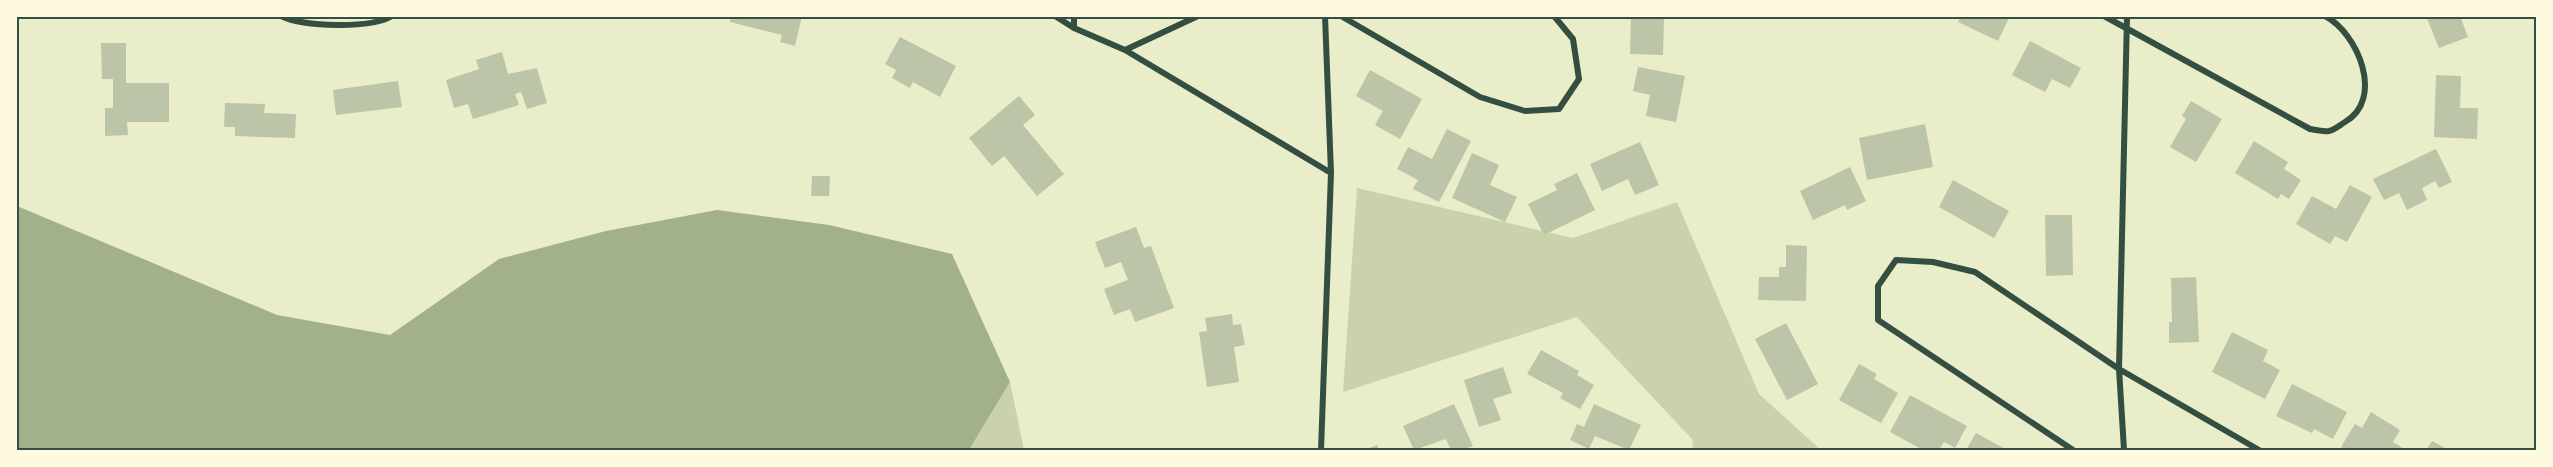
<svg xmlns="http://www.w3.org/2000/svg" width="2553" height="467" font-family="'Alegreya Sans',sans-serif">
  <style>
    .green { fill: #cad2ad }
    .water { fill: #a3b18a }
    .building { fill: #bcc5a7 }
    .lines { fill: none; stroke-linecap: round; stroke-linejoin: round }
    .minor { stroke: #344e41; stroke-width: 6 }
    .neatline { fill: none; stroke: #344e41; stroke-width: 2 }
  </style>
  <rect width="100%" height="100%" fill="#e9edc9"/>
  <path class="green" d="M1357 188 1573 238 1677 202 1759 394 1821 450H1693L1692 439 1577 317 1343 392Z
    M1010 382 1024 450H969Z"/>
  <path class="water" d="M17 206 277 315 390 335 499 259 606 231 717 210 829 225 952 254 1010 382 969 450H17Z"/>
  <path class="building" d="M731 16H802L795 46 780 42 782 35 730 22Z
    M1631 16H1664L1663 55 1630 54Z
    M1961 16H2010L1998 41 1958 22Z
    M2426 16H2460L2468 37 2439 48Z
    M900 37 956 66 940 97 913 82 910 88 892 78 896 70 885 64Z
    M2030 41 2081 68 2070 88 2052 79 2045 92 2012 75Z
    M101 43H126V83H169V122H127L128 135 105 136V108H113V79H102Z
    M502 52 508 74 537 68 547 103 527 109 521 92 515 94 519 105 473 119 468 104 454 108 446 80 479 69 476 60Z
    M1638 67 1685 76 1676 122 1646 116 1650 95 1633 91Z
    M1370 70 1422 99 1400 139 1375 125 1383 111 1356 96Z
    M2436 75 2461 76 2460 108H2478L2477 139 2434 137Z
    M398 81 402 107 336 115 333 90Z
    M1019 96 1035 115 1023 125 1064 174 1037 196 1004 156 992 166 969 138Z
    M2191 101 2222 119 2196 162 2170 147 2186 119 2182 116Z
    M225 103 265 104 264 113 296 114 295 138 235 136V127H224Z
    M1925 124 1933 167 1867 180 1859 138Z
    M1447 129 1471 141 1439 202 1413 189 1418 180 1397 169 1408 147 1432 159Z
    M2254 141 2288 162 2284 169 2301 180 2289 199 2281 194 2278 199 2235 173Z
    M1640 142 1659 185 1635 195 1628 179 1602 191 1590 164Z
    M2436 149 2452 182 2439 188 2435 181 2422 188 2427 200 2407 210 2399 193 2384 200 2373 179Z
    M1472 153 1499 165 1490 185 1517 197 1505 222 1452 198Z
    M1850 167 1866 201 1847 210 1845 205 1813 220 1800 191Z
    M1577 173 1595 210 1544 235 1528 204 1557 190 1554 184Z
    M812 176H830L829 196H811Z
    M1953 180 2009 211 1994 238 1939 207Z
    M2350 185 2372 197 2347 242 2335 236 2330 244 2296 224 2312 196 2336 209Z
    M2045 215H2072L2073 275 2046 276Z
    M1136 227 1144 248 1151 246 1174 308 1135 322 1130 309 1114 315 1104 289 1128 280 1121 262 1105 268 1095 242Z
    M1786 245 1807 246 1806 301 1758 300 1759 277H1779V267H1786Z
    M2196 277 2199 342 2169 343V322H2172L2171 278Z
    M1232 314 1233 325 1241 324 1245 345 1234 347 1239 382 1207 387 1199 332 1207 331 1205 318Z
    M1786 323 1818 384 1787 400 1755 339Z
    M2232 332 2268 350 2263 361 2280 370 2265 399 2212 372Z
    M1541 350 1579 371 1577 375 1594 385 1580 409 1560 398 1563 393 1527 374Z
    M1859 364 1877 374 1874 379 1898 393 1881 423 1839 400Z
    M1503 367 1512 393 1493 399 1501 420 1479 427 1464 380Z
    M2292 384 2347 412 2333 439 2314 429 2312 433 2276 416Z
    M1910 395 1967 426 1955 448 1944 442 1939 450H1923L1890 432Z
    M1454 404 1473 446 1462 450H1451L1446 439 1414 450 1403 426Z
    M1594 404 1641 425 1629 450 1595 436 1589 449 1570 440 1577 424 1584 427Z
    M2371 412 2400 430 2393 442 2406 450H2346L2341 447 2355 424 2362 428Z
    M1976 433 2007 450H1966Z
    M2432 441 2449 450H2426Z
    M1377 445 1379 450H1364Z"/>
  <g class="lines">
    <path class="minor" d="M281 16C304 27 370 29 392 16
      M1055 16 1074 28 1125 50 1331 173
      M1341 16 1480 97 1525 111 1559 109 1579 79 1573 39 1554 16
      M2104 16 2310 129C2316 130 2323 132 2329 131 2334 130 2340 125 2345 122 2385 99 2358 33 2325 16
      M1074 28V16
      M1125 50 1198 16
      M1321 450 1331 173 1325 16
      M2073 450 1878 320V286L1896 260 1933 262 1975 272 2119 369 2259 450
      M2124 450 2119 369 2127 16"/>
  </g>
  <rect width="2553" height="467" fill="none" stroke="#fefae0" stroke-width="36"/>
  <rect x="18" y="18" width="2517" height="431" class="neatline"/>
</svg>
